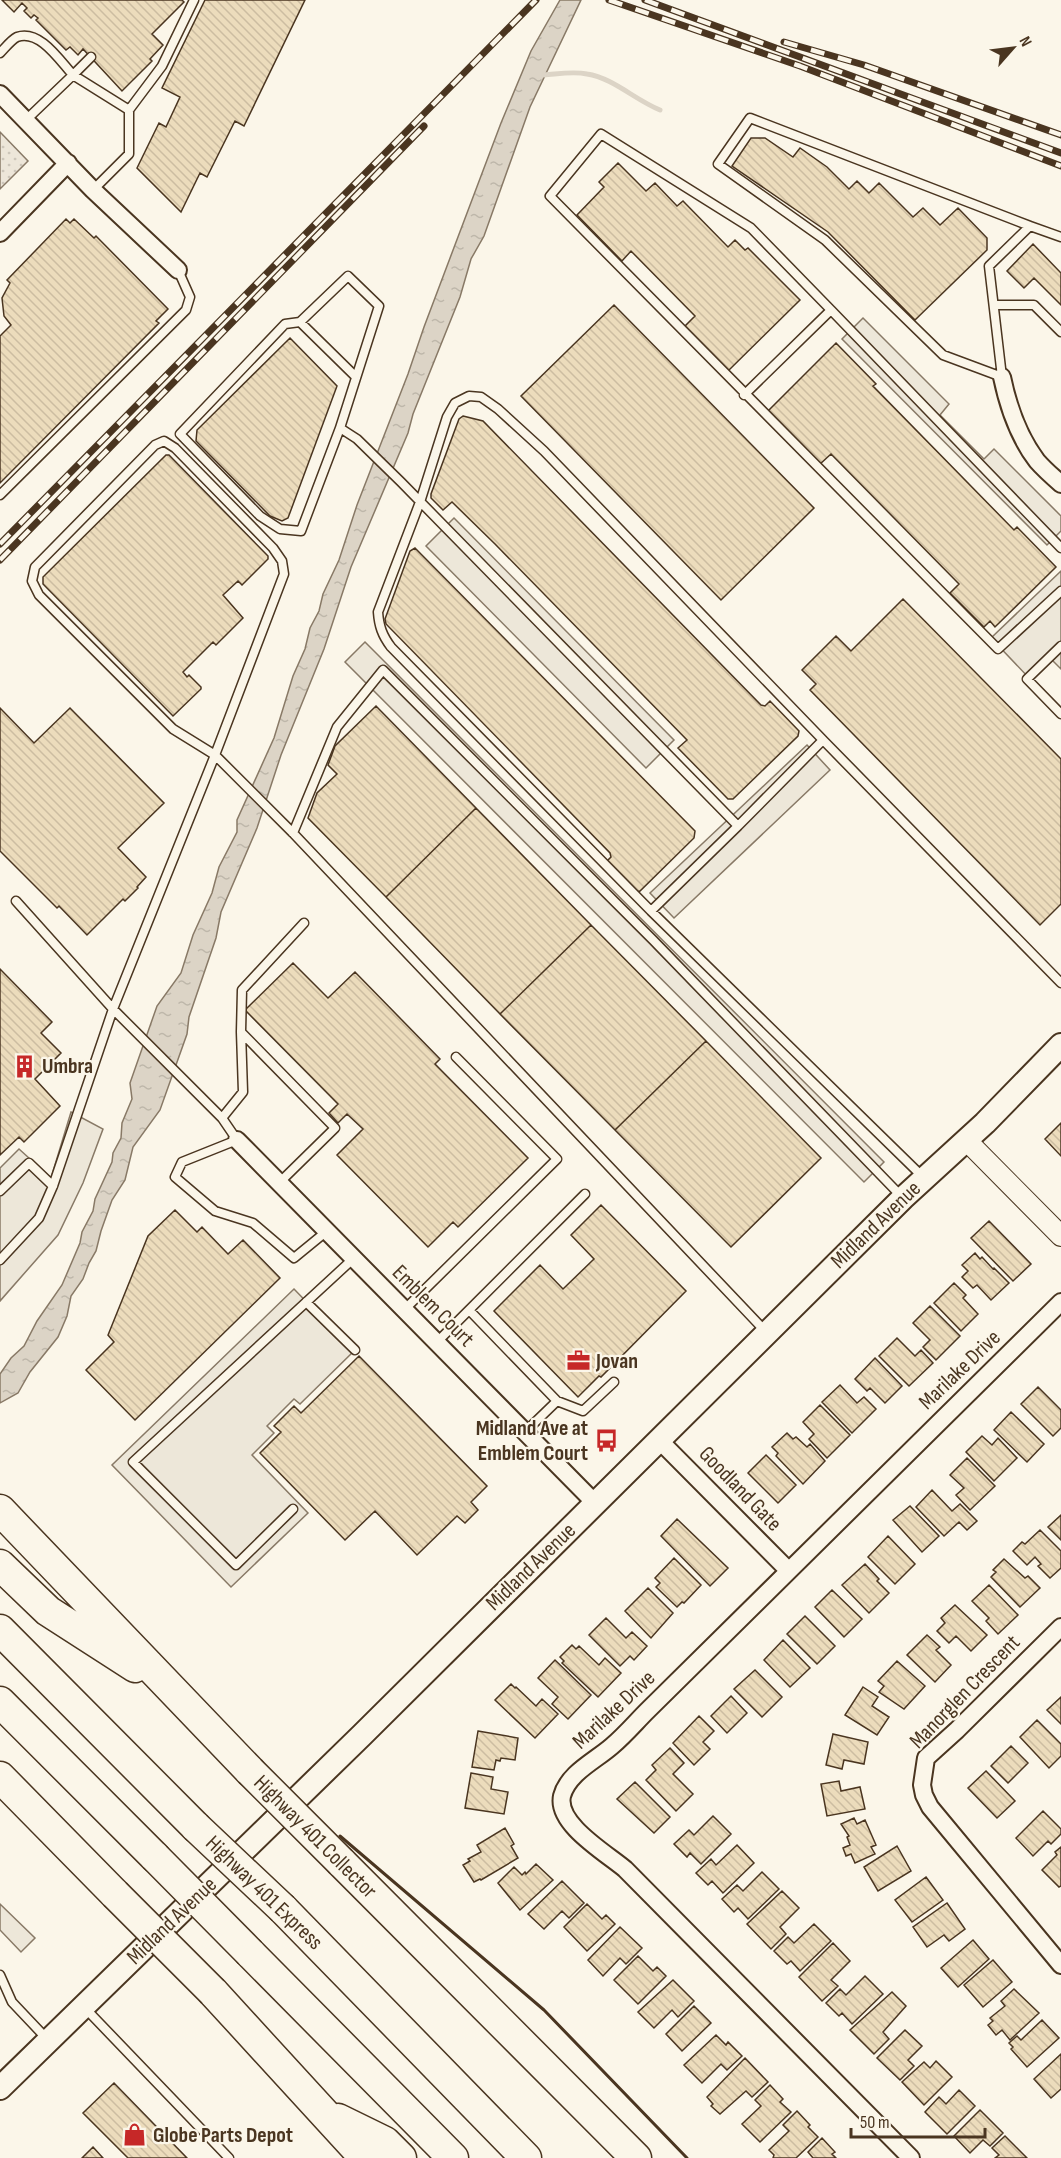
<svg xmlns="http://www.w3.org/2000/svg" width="1061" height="2158" font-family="'Sofia Sans Condensed',sans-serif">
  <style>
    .park { fill: url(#park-dots); stroke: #887966; stroke-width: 1.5 }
    .parking { fill: #ede7d9; stroke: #887966; stroke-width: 1.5 }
    .water { fill: url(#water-ripples); stroke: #887966; stroke-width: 1.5 }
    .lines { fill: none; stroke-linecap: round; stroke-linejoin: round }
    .stream { stroke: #dcd4c6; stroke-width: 5 }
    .building { fill: url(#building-back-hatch); stroke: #4a3520; stroke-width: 1.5 }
    .service-casing { stroke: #4a3520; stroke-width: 11 }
    .minor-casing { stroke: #4a3520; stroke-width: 20 }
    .tertiary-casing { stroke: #4a3520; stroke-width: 22 }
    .secondary-casing { stroke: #4a3520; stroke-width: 26 }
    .motorway-casing { stroke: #4a3520; stroke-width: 33 }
    .service { stroke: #fbf6e9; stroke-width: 8 }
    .minor { stroke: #fbf6e9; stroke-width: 16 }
    .tertiary { stroke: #fbf6e9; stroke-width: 20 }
    .secondary { stroke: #fbf6e9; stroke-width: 22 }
    .motorway { stroke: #fbf6e9; stroke-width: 30 }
    .rail-casing { stroke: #4a3520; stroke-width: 7 }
    .rail { stroke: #fbf6e9; stroke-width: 4.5; stroke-dasharray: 14; stroke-linecap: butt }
    .motorway-bridge-casing { stroke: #4a3520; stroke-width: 33; stroke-linecap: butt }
    .motorway-bridge { stroke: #fbf6e9; stroke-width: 30 }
    .wall { stroke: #4a3520; stroke-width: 3 }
    .labels { text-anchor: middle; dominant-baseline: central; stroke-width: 4.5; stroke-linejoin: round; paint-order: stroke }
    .poi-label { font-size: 22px; font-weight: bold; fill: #4a3520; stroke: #fbf6e9; text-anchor: start }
    .street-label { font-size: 22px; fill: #4a3520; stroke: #fbf6e9 }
  </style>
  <defs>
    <pattern id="park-dots" width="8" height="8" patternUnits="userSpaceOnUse" patternTransform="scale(1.5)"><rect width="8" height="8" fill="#ede6d9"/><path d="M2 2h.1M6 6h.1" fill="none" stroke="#cdc6ba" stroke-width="1.8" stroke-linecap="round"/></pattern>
    <pattern id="water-ripples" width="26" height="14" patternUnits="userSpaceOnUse" patternTransform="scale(1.5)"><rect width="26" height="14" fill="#dcd4c6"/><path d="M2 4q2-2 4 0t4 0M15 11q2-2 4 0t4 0" fill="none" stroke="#beb7aa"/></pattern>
    <pattern id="building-back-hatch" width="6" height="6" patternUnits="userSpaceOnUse" patternTransform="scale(1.5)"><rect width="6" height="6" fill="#ecdcbc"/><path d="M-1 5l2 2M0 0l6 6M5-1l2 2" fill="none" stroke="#ccbda1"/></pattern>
  </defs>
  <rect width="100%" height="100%" fill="#fbf6e9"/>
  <path class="park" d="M0 132 28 161 0 189Z"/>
  <path class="parking" d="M863 318 949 404 940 415 984 459 994 449 1061 516V531L1047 545 842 339Z
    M454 518 674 740 646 768 426 546Z
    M1061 571V669L1051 659 1030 679 991 638Z
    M365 642 884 1162 864 1182 345 662Z
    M807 745 830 770 674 918 650 893Z
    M71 1112 103 1129 83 1183 58 1235 0 1301V1168L19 1149 51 1178Z
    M294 1289 354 1351 300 1404 294 1399 267 1426 274 1433 252 1455 308 1513 231 1587 112 1465Z
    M0 1904 35 1938 21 1952 0 1930Z"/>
  <path class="water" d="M560 0H581L530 107 484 236 471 259 460 297 413 414 408 433 351 567 324 649 281 755 257 828 221 912 216 938 189 1017 187 1034 160 1110 133 1147 125 1180 112 1200 101 1231 96 1251 89 1263 83 1279 71 1296 67 1316 58 1337 30 1372 18 1393 0 1403V1374L11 1358 24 1346 37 1321 62 1285 80 1243 82 1232 93 1211 95 1199 112 1162 113 1153 121 1138 122 1123 132 1099 130 1083 157 1006 181 973 193 935 212 893 219 867 237 832V820L274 738 293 676 305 649 310 628 319 611 323 594 339 560 357 505 408 374 424 327 501 123 531 51Z"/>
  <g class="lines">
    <path class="stream" d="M544 75C558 74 573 71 587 74 613 78 635 100 660 110"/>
  </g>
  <path class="building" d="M2 0H182L184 2 152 34 163 45 150 59 152 61 122 91 83 49 78 55 70 47 66 50 36 20 38 18 34 15 31 18 24 11 27 8 22 3 14 12Z
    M205 0H305L244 126 235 121 207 177 200 173 181 212 137 168 159 123 166 127 180 97 162 88Z
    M751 138H765L793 157 800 148 827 167 849 189 857 181 869 193 879 183 913 217 923 208 940 225 958 208 987 238V250L915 320 828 232 732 166Z
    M618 163 646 191 655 183 677 206 683 201 728 247 735 240 745 250 748 248 800 300 727 372 683 328 695 316 631 251 622 261 577 215 604 187 599 182Z
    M66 219 70 223 74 219 94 238 96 236 168 309 156 321 159 323 0 483V336L11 325 4 316 2 298 10 283 7 280Z
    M1033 244 1061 273V305L1034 278 1024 288 1007 271Z
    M614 305 814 508 721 600 521 396Z
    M290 338 337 386 288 518 282 521 270 516 196 441 197 430Z
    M836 343 876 384 873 386 1014 530 1017 527 1056 567 995 627 990 621 984 627 950 593 959 584 831 454 819 465 767 412Z
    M463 416 483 421 761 705 765 706 770 701 799 731 798 736 733 799H728L678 748 687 740 495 544 452 502 443 510 431 498V494L459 419Z
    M166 455H169L268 556V559L242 585 238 581 223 595 243 618 216 645 213 642 183 672 187 677 189 675 201 687V689L173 716 43 584V577Z
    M415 548 695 831 694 838 640 891 637 892 606 862 611 857 610 853 386 624 385 619 410 551Z
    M903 599 1061 759V904L1040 925 810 690 816 684 802 670 836 636 851 651Z
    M376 706 476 808 386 897 308 818 317 793 337 774 328 765 335 746Z
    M0 708 34 743 70 708 164 803 118 848 146 877 137 887 138 888 125 901 123 899 87 935 59 906 57 908 0 851Z
    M476 808 591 925 500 1014 386 897Z
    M591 925 706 1041 615 1130 500 1014Z
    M293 963 328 998 355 972 440 1059 435 1064 528 1158 458 1227 453 1222 428 1247 337 1155 363 1129 347 1114 338 1123 329 1113 338 1104 245 1010Z
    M0 969 52 1022 41 1033 61 1053 35 1079 60 1106 24 1142 19 1137 0 1155Z
    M706 1041 821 1158 731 1247 615 1130Z
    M1061 1123V1156L1045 1139Z
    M601 1205 686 1291 601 1377 599 1376 578 1397 494 1311 540 1265 563 1289 594 1259 571 1235Z
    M175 1210 197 1232 202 1227 228 1254 243 1240 280 1278 135 1420 86 1370 114 1342 108 1335 148 1236Z
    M989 1221 1031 1264 1013 1281 971 1238Z
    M975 1253 980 1259 982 1257 993 1269 994 1268 1009 1283 991 1300 977 1285 973 1288 962 1277 968 1271 962 1265Z
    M954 1283 966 1295 963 1298 978 1314 961 1331 934 1303Z
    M930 1306 960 1336 936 1360 923 1347 930 1340 913 1323Z
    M897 1338 915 1356 921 1350 933 1363 909 1386 879 1356Z
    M359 1356 487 1486 471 1502 478 1510 465 1523 457 1516 417 1555 375 1511 345 1540 260 1453 281 1432 274 1426 294 1406 301 1413Z
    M875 1358 902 1386 885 1403 870 1388 867 1391 855 1379Z
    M840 1385 857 1403 864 1397 876 1409 852 1433 822 1402Z
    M1038 1387 1061 1410V1428L1053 1436 1021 1404Z
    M820 1405 850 1435 827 1458 809 1439 814 1434 803 1422Z
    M1011 1412 1044 1444 1027 1462 994 1430Z
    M787 1433 793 1439 796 1437 807 1447 810 1444 825 1461 803 1484 776 1456 778 1453 772 1447Z
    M982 1436 992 1445 998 1438 1017 1458 994 1481 966 1452Z
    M766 1455 796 1485 778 1503 748 1473Z
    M967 1458 995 1486 970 1510 956 1495 964 1488 950 1475Z
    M932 1490 952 1511 960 1504 977 1521 967 1530 959 1522 944 1536 916 1507Z
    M910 1506 939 1536 922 1552 893 1520Z
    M1061 1515V1540L1048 1527Z
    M677 1519 728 1568 710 1586 661 1536Z
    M1040 1530 1061 1551V1568L1050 1578 1038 1566 1041 1564 1035 1557 1027 1565 1013 1551 1022 1542 1025 1544Z
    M888 1536 915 1564 895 1584 868 1557Z
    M674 1558 701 1585 684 1603 682 1602 677 1607 656 1587 660 1583 655 1578Z
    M1004 1559 1025 1578 1028 1576 1040 1588 1020 1607 991 1577 996 1572 993 1570Z
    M865 1564 879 1579 877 1581 889 1593 869 1613 842 1585Z
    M989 1585 1018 1615 998 1634 986 1621 989 1618 972 1601Z
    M648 1588 673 1613 651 1638 625 1611Z
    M832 1590 862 1619 844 1637 815 1607Z
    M955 1605 987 1635 971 1651 956 1636 949 1643 937 1631 945 1623 941 1618Z
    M805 1616 835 1646 817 1664 787 1634Z
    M606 1618 626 1638 632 1632 647 1646 634 1660 630 1656 620 1666 589 1635Z
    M927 1635 940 1647 936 1650 951 1665 935 1682 907 1655Z
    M783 1640 810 1668 790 1687 764 1660Z
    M572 1645 576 1649 579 1646 599 1665 605 1658 621 1673 598 1697 562 1663 564 1661 560 1657Z
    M555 1660 591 1695 568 1719 552 1704 558 1697 538 1678Z
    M897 1661 925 1686 904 1709 879 1692 884 1686 878 1681Z
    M755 1670 782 1697 762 1717 734 1689Z
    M511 1684 515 1688 516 1687 536 1706 542 1699 558 1714 535 1738 495 1700Z
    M863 1687 878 1697 872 1706 889 1717 877 1735 845 1715Z
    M731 1696 747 1713 727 1733 711 1716Z
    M1061 1697V1724L1047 1710Z
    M699 1716 714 1731 703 1742 710 1749 694 1765 673 1743Z
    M1037 1720 1061 1744V1756L1049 1768 1020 1737Z
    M478 1731 518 1738 515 1760 501 1758 500 1761 496 1760 494 1770 472 1767Z
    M833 1734 868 1742 864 1764 844 1760 842 1769 826 1765Z
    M1011 1746 1028 1763 1008 1783 991 1766Z
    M670 1748 684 1763 673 1774 693 1794 676 1811 646 1780 656 1770 652 1765Z
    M986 1771 1015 1801 997 1818 968 1788Z
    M471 1773 493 1777 491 1789 508 1792 504 1814 465 1808Z
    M839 1781 841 1791 860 1787 865 1809 827 1816 821 1784Z
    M635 1782 670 1817 654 1833 617 1799Z
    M1043 1811 1061 1829V1834L1051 1844 1048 1841 1033 1856 1016 1838Z
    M713 1816 731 1834 701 1864 690 1853 687 1857 674 1844 689 1830 694 1835Z
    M854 1818 857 1824 865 1820 876 1845 871 1847 875 1854 855 1863 851 1854 846 1856 843 1848 850 1845 847 1837 849 1836 841 1824Z
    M505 1828 514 1844 511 1846 518 1858 481 1880 480 1879 474 1882 463 1865 470 1861 468 1859 481 1852 477 1845Z
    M737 1845 754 1863 723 1893 712 1881 708 1885 696 1873 711 1859 716 1865Z
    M897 1846 911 1871 878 1891 864 1867Z
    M1061 1847V1886L1059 1887 1042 1870 1057 1855 1055 1852Z
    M536 1864 553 1880 520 1910 498 1883 514 1867 522 1875 525 1872 526 1874Z
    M762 1872 779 1889 748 1919 738 1908 734 1912 722 1899 737 1885 743 1891Z
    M926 1877 943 1900 912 1922 895 1900Z
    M562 1881 584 1903 569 1918 562 1911 544 1929 528 1914Z
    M782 1891 799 1908 780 1927 786 1934 771 1949 747 1924Z
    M947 1903 965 1929 949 1941 944 1935 927 1947 913 1927Z
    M587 1904 602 1919 606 1915 615 1924 587 1951 564 1927Z
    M814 1924 831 1941 800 1971 791 1961 787 1964 774 1951 788 1937 794 1943Z
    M620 1927 642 1948 626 1964 620 1958 603 1976 588 1960Z
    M973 1940 989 1959 958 1987 941 1968Z
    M833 1943 850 1961 831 1980 838 1986 822 2001 799 1977Z
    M638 1956 653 1971 657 1967 666 1976 638 2004 614 1980Z
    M993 1960 1012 1982 983 2007 964 1985Z
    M865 1976 883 1994 852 2024 842 2013 839 2016 826 2003 840 1989 846 1995Z
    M673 1980 694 2001 678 2017 672 2010 654 2028 638 2012Z
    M1014 1989 1039 2013 1010 2040 1002 2030 996 2035 988 2025 993 2021 990 2018 1005 2006 1001 2001Z
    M892 1992 906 2006 883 2032 889 2039 874 2054 850 2030Z
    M694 2006 711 2023 682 2051 666 2034Z
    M1042 2020 1059 2038 1027 2067 1011 2049 1013 2047 1009 2043 1017 2036 1021 2040Z
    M905 2030 922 2046 908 2060 914 2066 900 2080 877 2058Z
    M716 2035 726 2045 728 2042 742 2056 727 2070 721 2064 702 2083 684 2065Z
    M1061 2054V2089L1051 2098 1034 2079Z
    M745 2058 768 2082 752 2097 746 2091 720 2114 711 2106 713 2104 707 2097Z
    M936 2061 952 2077 924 2105 902 2082 924 2062 930 2068Z
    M114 2083 187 2158H128L83 2113Z
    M770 2085 783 2099 780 2102 791 2112 760 2142 742 2124 761 2106 755 2100Z
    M959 2090 975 2106 947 2134 925 2112 939 2097 946 2104Z
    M980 2110 1003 2133 990 2146 983 2140 970 2153 954 2136Z
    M797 2111 810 2125 808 2127 818 2137 796 2158H773L774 2155 769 2150 789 2131 783 2125Z
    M1005 2136 1027 2158H995L999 2155 992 2148Z
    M822 2138 835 2152 832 2154 836 2158H813L808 2152Z
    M93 2147 103 2158H82Z"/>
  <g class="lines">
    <defs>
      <path id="service" d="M0 53C5 48 11 40 17 37 40 29 60 61 73 75L26 120
        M91 57 73 75 129 110 162 66 194 0
        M750 118 1030 226 989 266 1002 377 943 355 825 240 718 164Z
        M93 190 129 154V110
        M1030 226 1061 237
        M994 305H1034L1061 332
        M831 310 1061 548
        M300 322 356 377
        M744 395 831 310 751 228 601 134 550 196 998 649 1061 591
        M340 428 379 306 348 276 300 322 285 324 180 434 260 516 280 529 301 531 340 428 357 439 401 482 738 826 823 740 1061 983
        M0 495 186 310 190 297 178 270
        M1061 646 1027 679 1061 714
        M738 826 651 911 924 1178
        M293 833 337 727 383 670 653 940 902 1197
        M16 901 113 1009 222 1118 237 1140 182 1162 175 1177 215 1211 253 1223 294 1258 327 1231
        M651 911 391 647C382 635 379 626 378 612L420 502 447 417 455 403 469 396 481 397 498 409 544 451 823 740
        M222 1118 243 1092 241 1032
        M280 1182 335 1128 241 1032 242 990 304 923
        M0 1191 29 1163 53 1186
        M0 1260 39 1218 53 1186 113 1009 215 755 173 729 39 595 32 581 35 567 155 445 164 441 175 448 273 548 282 561 284 574 215 755 293 833 767 1333
        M306 1302 355 1350
        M405 1309 557 1159 456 1057
        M470 1311 557 1401 583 1411 614 1382
        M437 1342 585 1194
        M526 1431 557 1401
        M293 1509 236 1565 133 1462 354 1258
        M0 1975 12 2002 47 2039
        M84 2007 229 2158"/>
      <path id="minor" d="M0 94 93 190 178 270
        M0 233 68 163
        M1002 377C1008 406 1018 436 1037 461 1044 469 1053 477 1061 484
        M237 1140 596 1504
        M659 1440 788 1570
        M1061 1627 957 1730 926 1758 922 1785 924 1795 930 1807 1061 1965
        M911 2158 625 1869C606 1853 556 1824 562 1796 568 1773 595 1761 612 1746 625 1735 636 1722 647 1711 785 1574 923 1438 1061 1302"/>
      <path id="tertiary" d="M966 1140 1061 1236"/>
      <path id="secondary" d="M0 2088 362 1735 903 1198 985 1123 1061 1045"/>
      <path id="motorway" d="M0 1510 250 1771
        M0 1565 48 1611 135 1667
        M0 1630 196 1827
        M0 1702 155 1857
        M0 1777 115 1894
        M341 1862 636 2158
        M283 1909 526 2158
        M250 1953 453 2158
        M213 1992 365 2158
        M338 2119 385 2142 401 2158"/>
    </defs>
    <use href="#service" class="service-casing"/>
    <use href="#minor" class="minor-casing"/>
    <use href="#tertiary" class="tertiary-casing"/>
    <use href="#secondary" class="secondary-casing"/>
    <use href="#motorway" class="motorway-casing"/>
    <use href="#service" class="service"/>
    <use href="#minor" class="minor"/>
    <use href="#tertiary" class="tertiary"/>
    <use href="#secondary" class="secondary"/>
    <use href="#motorway" class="motorway"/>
    <defs>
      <path id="rail" d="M609 0 800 66 1061 166
        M645 0 1061 153
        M784 42 864 65 1061 135
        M0 544 536 0
        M0 560 424 126"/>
    </defs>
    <use href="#rail" class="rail-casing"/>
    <use href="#rail" class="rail"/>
    <defs>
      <path id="motorway-bridge" d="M250 1771 341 1862
        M196 1827 283 1909
        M155 1857 250 1953
        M115 1894 213 1992"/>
    </defs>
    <use href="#motorway-bridge" class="motorway-bridge-casing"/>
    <use href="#motorway-bridge" class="motorway-bridge"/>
    <path class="wall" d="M340 1836 544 2010 687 2158"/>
  </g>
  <defs>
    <symbol id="building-bare" viewBox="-9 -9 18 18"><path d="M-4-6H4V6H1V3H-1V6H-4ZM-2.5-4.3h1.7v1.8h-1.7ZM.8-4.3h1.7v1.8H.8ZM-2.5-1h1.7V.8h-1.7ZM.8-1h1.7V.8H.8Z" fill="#c62828" stroke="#fbf6e9" stroke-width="2.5" paint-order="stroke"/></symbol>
    <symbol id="office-bare" viewBox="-9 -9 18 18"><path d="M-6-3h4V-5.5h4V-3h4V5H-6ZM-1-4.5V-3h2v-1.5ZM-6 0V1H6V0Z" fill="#c62828" stroke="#fbf6e9" stroke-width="2.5" paint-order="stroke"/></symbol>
    <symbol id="bus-bare" viewBox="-9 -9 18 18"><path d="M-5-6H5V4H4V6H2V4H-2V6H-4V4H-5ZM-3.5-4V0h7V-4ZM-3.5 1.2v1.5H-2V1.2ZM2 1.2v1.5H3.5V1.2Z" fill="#c62828" stroke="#fbf6e9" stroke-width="2.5" paint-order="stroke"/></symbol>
    <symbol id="shop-bare" viewBox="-9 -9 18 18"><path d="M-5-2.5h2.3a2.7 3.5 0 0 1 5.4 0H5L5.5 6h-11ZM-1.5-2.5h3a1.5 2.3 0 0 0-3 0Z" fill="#c62828" stroke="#fbf6e9" stroke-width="2.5" paint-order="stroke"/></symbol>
  </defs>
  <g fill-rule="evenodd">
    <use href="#building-bare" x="8" y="1050" width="33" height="33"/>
    <use href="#office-bare" x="562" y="1344" width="33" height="33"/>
    <use href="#bus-bare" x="590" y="1424" width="33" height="33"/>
    <use href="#shop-bare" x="118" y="2118" width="33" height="33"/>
  </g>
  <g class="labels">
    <g class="poi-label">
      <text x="42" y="1066">Umbra</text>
      <text x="596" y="1361">Jovan</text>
      <text x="588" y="1428" text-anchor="end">Midland Ave at<tspan x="588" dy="25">Emblem Court</tspan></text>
      <text x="153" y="2135">Globe Parts Depot</text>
    </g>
    <g class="street-label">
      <text transform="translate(876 1225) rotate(-44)">Midland Avenue</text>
      <text transform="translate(433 1306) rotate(45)">Emblem Court</text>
      <text transform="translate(960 1370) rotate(-44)">Marilake Drive</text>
      <text transform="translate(740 1489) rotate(46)">Goodland Gate</text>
      <text transform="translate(531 1567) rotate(-44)">Midland Avenue</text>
      <text transform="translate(965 1692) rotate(-46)">Manorglen Crescent</text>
      <text transform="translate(614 1710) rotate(-43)">Marilake Drive</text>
      <text transform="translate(315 1837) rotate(45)">Highway 401 Collector</text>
      <text transform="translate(264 1893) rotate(44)">Highway 401 Express</text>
      <text transform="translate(172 1921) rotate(-44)">Midland Avenue</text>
    </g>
  </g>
  <g transform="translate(1013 48) rotate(62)" stroke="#fbf6e9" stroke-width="4.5" paint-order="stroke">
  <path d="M0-4.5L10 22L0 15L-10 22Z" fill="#4a3520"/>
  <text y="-9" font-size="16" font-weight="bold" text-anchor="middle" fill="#4a3520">N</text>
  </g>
  <path d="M851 2128v9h134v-9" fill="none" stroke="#4a3520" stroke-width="3"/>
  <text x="860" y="2128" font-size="18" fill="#4a3520" stroke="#fbf6e9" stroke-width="4.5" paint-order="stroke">50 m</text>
</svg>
